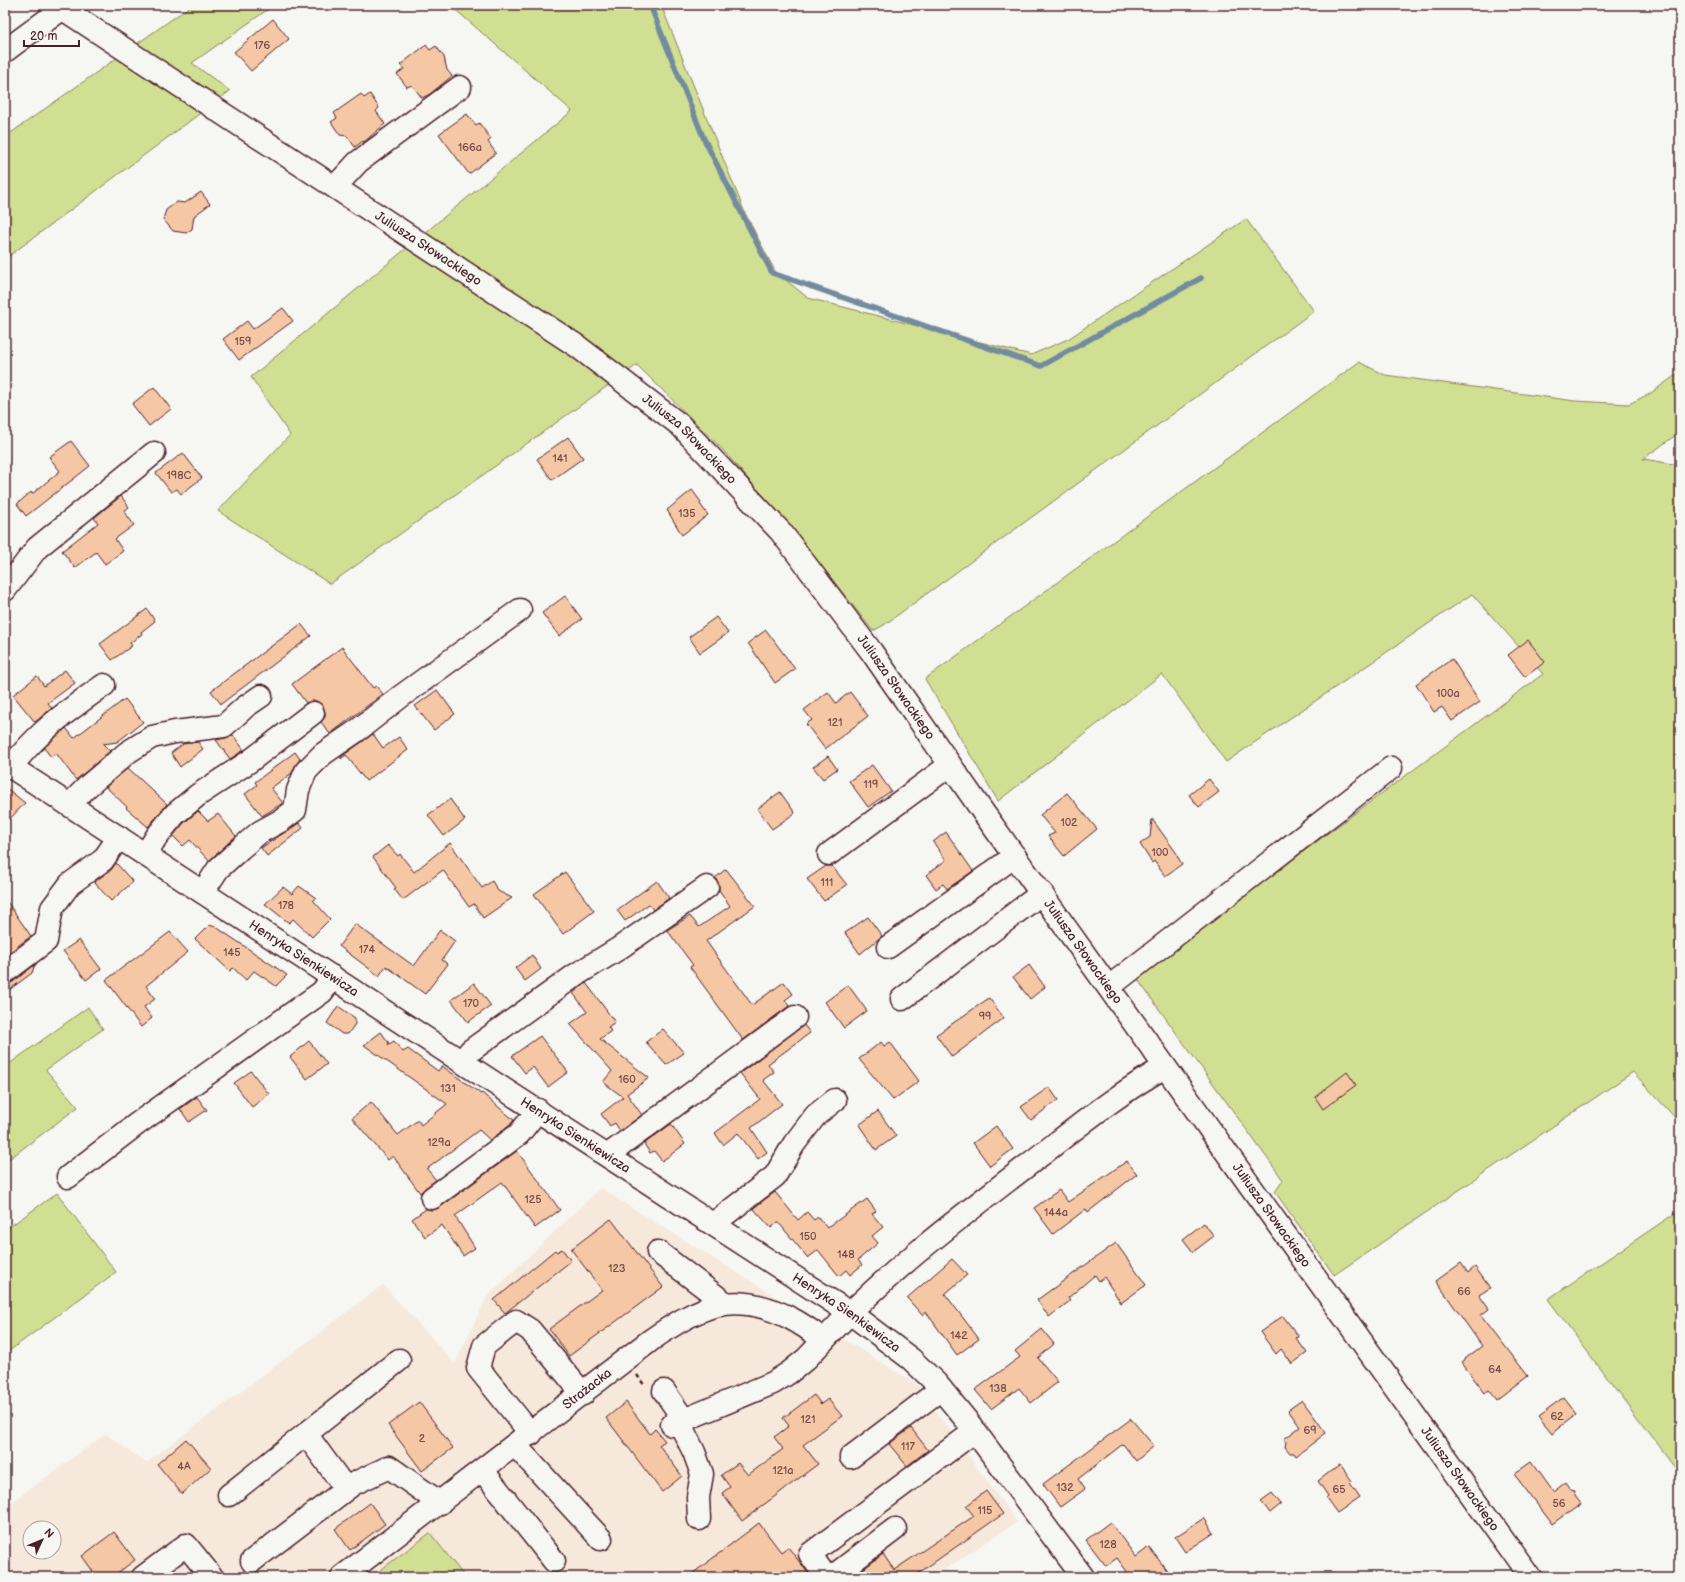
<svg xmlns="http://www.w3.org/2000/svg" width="1685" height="1582" font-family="'Balsamiq Sans',sans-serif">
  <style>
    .built { fill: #f6e8db; fill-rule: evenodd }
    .green { fill: #d1df92; stroke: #8e7f5e }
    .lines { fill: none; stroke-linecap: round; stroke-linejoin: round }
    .stream { stroke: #728b9f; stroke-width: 5.5 }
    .building { fill: #f6c7a5; stroke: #4a1f2b }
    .minor-casing { stroke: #4a1f2b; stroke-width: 25 }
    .path { stroke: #4a1f2b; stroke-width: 2.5; stroke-dasharray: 4 3; stroke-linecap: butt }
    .minor { stroke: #f6f6f2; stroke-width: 22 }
    .labels { text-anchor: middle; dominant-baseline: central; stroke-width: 4; stroke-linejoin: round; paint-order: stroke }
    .number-label { font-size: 11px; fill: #75494a }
    .street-label { font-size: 13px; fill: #4a1f2b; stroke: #f6f6f2 }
  </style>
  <rect width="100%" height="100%" fill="#f6f6f2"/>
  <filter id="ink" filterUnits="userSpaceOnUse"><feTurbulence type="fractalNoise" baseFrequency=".025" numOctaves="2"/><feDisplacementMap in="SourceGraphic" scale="8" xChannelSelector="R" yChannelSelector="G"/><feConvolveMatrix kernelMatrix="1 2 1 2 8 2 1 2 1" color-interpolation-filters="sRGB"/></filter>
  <g filter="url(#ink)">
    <path class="built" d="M600 1188 916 1384 1017 1522 933 1577H465L430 1533 371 1577H5V1507L106 1434 146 1463 383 1285 455 1364 487 1297ZM30 1528H54V1552H30Z"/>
    <path class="green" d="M192 5H274L192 63 230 91 5 259V137Z
      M450 5H661L745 213 775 271 808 298 1031 355 1068 339 1246 219 1314 311 884 625 873 631 796 534 722 449 637 365 330 584 218 511 290 435 251 377 572 111Z
      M1359 362 1385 375 1575 401 1629 404 1651 393 1680 372V432L1643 459 1680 465V1123L1633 1072 1334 1275 1275 1192 1283 1180 1135 976 1543 674 1472 594 1226 762 1162 674 998 801 925 679Z
      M88 1007 103 1029 46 1070 78 1107 5 1162V1067Z
      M57 1193 116 1272 5 1354V1230Z
      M1680 1210V1475L1548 1299Z
      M430 1533 465 1577H371Z"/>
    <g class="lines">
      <path class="stream" d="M650 5 704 139 772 273 1041 366 1201 278"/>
    </g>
    <path class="building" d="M273 19 289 39 251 71 234 52Z
      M426 45 430 50 436 46 444 57 447 70 452 76 430 94 422 98 412 85 407 87 397 74 404 69 400 65Z
      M361 94 364 98 370 94 379 108 376 111 385 124 364 142 363 141 355 147 347 136 340 135 331 122 337 118 334 113Z
      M467 114 476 125 479 123 491 139 488 142 496 153 469 174 439 134Z
      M201 192 210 204 194 216 192 229 186 233 173 231 163 219 166 210 177 202 185 203Z
      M283 308 293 321 239 360 223 339 247 321 253 329Z
      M154 387 171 409 149 426 132 404Z
      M568 437 583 458 552 480 537 459Z
      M71 441 90 466 26 516 17 504 31 492 32 494 60 471 49 457Z
      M183 453 202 478 181 494 177 489 171 492 156 473Z
      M692 490 701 502 700 504 708 515 682 535 667 510Z
      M121 496 129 507 124 511 134 525 115 539 123 551 105 564 96 552 75 568 62 551 98 523 94 518Z
      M565 596 582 619 559 636 542 613Z
      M147 609 155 621 141 632 142 634 130 643 132 646 112 660 100 644Z
      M716 617 728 633 700 653 689 637Z
      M301 624 311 636 221 704 211 691Z
      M766 630 795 669 775 683 748 643Z
      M1528 640 1545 662 1525 677 1508 655Z
      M342 647 373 688 376 686 383 694 330 734 321 722 325 717V712L323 706 317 701H312L306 703 292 684Z
      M1452 659 1480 702 1452 721 1442 707 1434 712 1416 684Z
      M65 670 75 683 48 703 52 708 35 722 13 695 37 676 44 686Z
      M437 690 455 714 434 730 415 706Z
      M828 692 836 703 850 692 868 716 825 749 806 724 812 720 804 710Z
      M125 699 143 722 117 742 103 744 110 751 76 780 56 753 51 757 44 748 66 728 74 738Z
      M373 734 383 748 399 737 408 750 366 781 346 755 341 759V757Z
      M233 735 244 750 230 759 216 740 226 738Z
      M198 742 203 749 180 767 171 753 183 744Z
      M295 752 300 759 295 766 292 773 271 788 283 803 262 816 245 794 257 785 255 782Z
      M828 756 837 769 823 779 813 767Z
      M872 765 891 791 868 807 849 781Z
      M128 768 167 804 148 827 126 808 127 807 106 787Z
      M1209 779 1219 792 1199 807 1189 795Z
      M5 787 25 803 5 824Z
      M780 792 795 813 772 829 757 809Z
      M1067 793 1097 829 1064 856 1048 836 1055 833 1040 815Z
      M450 799 465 820 444 836 428 815Z
      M198 811 208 821 218 814 236 836 209 861 190 840 183 846 173 836 184 823Z
      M1152 819 1178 855 1177 856 1182 864 1165 876 1154 861 1152 863 1140 844 1150 837Z
      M299 823 303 828 267 856 261 848Z
      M946 832 973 871 947 889 943 884 936 889 926 875 946 860 933 842Z
      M450 843 482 888 492 881 498 891 512 898 483 918 474 904 469 907 443 870 403 900 394 889 396 888 373 857 388 845 398 856 400 854 414 872Z
      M116 863 133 882 111 901 94 882 111 870Z
      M826 866H832L847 885 824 901 807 879Z
      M726 869 755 906 706 941 752 1005 784 982 793 994 785 1000 789 1006 743 1040 690 967 693 965 667 930 690 916 699 927 730 906 719 890V886L715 878Z
      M565 872 594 911 563 934 534 894Z
      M657 881 669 898 653 910 649 904 625 921 617 910Z
      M299 886 316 898 313 900 330 919 312 937 293 919 289 923 265 904 283 887 292 894Z
      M5 899 31 936 5 956Z
      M868 917 882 936 860 954 845 933Z
      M355 924 414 966 440 930 455 941 442 960 448 964 425 994 386 966 379 976 339 946Z
      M209 925 216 927 287 975 276 986 254 971 246 980 233 968 230 971 195 939Z
      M170 932 188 952 146 986 155 999 144 1007 152 1018 141 1027 106 980Z
      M79 940 101 969 86 980 63 951Z
      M532 955 541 969 525 981 515 968Z
      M37 963 34 967 32 973 5 993V984L13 982Z
      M1029 965 1045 987 1030 999 1013 977Z
      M474 983 491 1006 468 1022 451 1000Z
      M586 983 615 1022 608 1027 611 1031 600 1039 649 1078 627 1094 642 1115 620 1131 615 1123 610 1126 601 1114 623 1097 603 1082 612 1071 570 1024 587 1012 573 993Z
      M848 985 867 1011 844 1028 825 1002Z
      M989 998 1004 1018 952 1057 936 1035Z
      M338 1006 355 1018V1024L348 1034H342L327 1023Z
      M804 1025 810 1033 768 1064 774 1072 763 1080 782 1104 751 1128 767 1152 758 1159 738 1133 723 1145 715 1133 760 1099 740 1073Z
      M663 1029 684 1053 666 1065 646 1042Z
      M381 1032 389 1043 388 1045 394 1041 403 1052 408 1049 438 1071 442 1066 481 1094 482 1093 514 1120 509 1126 490 1140 479 1130 427 1169 436 1180 425 1188 420 1193 393 1156 388 1160 352 1118 371 1102 398 1135 418 1120 421 1125 447 1104 364 1045Z
      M540 1036 568 1072 548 1087 533 1067 525 1073 512 1056Z
      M309 1041 327 1064 307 1079 290 1057Z
      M881 1042 884 1046 890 1042 919 1081 893 1100 859 1059Z
      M251 1071 269 1094 252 1107 234 1083Z
      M1347 1072 1356 1085 1323 1109 1315 1097Z
      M1049 1087 1058 1100 1031 1120 1021 1107Z
      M197 1097 207 1110 189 1122 180 1109Z
      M878 1111 896 1136 876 1150 859 1125Z
      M671 1124 685 1144 662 1161 654 1151 650 1153 644 1144Z
      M996 1126 1013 1149 990 1166 973 1143Z
      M517 1151 560 1210 535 1228 502 1182 455 1216 475 1248 463 1256 442 1225 425 1237 412 1219 426 1209 433 1210 439 1208Z
      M1127 1161 1137 1174 1088 1212 1086 1209 1053 1234 1034 1208 1059 1190 1068 1202Z
      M775 1192 798 1220 807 1212 814 1220 818 1217 827 1228 867 1199 876 1211 872 1214 883 1227 872 1236 878 1243 858 1260 862 1265 850 1275 846 1270 839 1276 818 1250 808 1258 778 1222 771 1228 753 1208Z
      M611 1219 663 1287 569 1356 549 1329 602 1290 571 1249Z
      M1204 1223 1214 1236 1193 1252 1183 1239Z
      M1116 1243 1146 1285 1121 1303 1104 1277 1099 1281 1095 1275 1068 1298 1070 1301 1049 1317 1037 1300Z
      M562 1249 571 1261 505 1313 494 1300 555 1250 557 1252Z
      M952 1259 967 1275 945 1294 979 1339 957 1355 926 1312 922 1315 907 1298Z
      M1461 1263 1468 1273 1475 1267 1490 1288 1479 1295 1489 1309 1481 1315 1528 1376 1497 1400 1489 1390 1485 1393 1461 1362 1482 1346 1436 1281Z
      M1283 1316 1299 1337 1296 1338 1307 1353 1292 1364 1281 1349 1276 1354 1260 1332Z
      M1042 1329 1054 1344 1038 1358 1058 1382 1031 1403 1019 1388 991 1409 975 1390 1020 1357 1015 1351Z
      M814 1395 821 1404 828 1399 842 1416 803 1445 818 1464 742 1521 722 1493 730 1487 721 1475 738 1463 748 1475 783 1449 774 1437 789 1426 783 1418Z
      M1564 1397 1577 1414 1552 1433 1538 1416Z
      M1302 1400 1326 1433 1296 1456 1294 1453H1290L1285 1447 1286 1442 1284 1439 1300 1427 1288 1410Z
      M419 1402 453 1448 422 1471 388 1425Z
      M626 1402 650 1434 655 1429 665 1441 659 1445 682 1476 662 1492 606 1418Z
      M1131 1419 1154 1446 1136 1461 1123 1444 1078 1479 1085 1489 1060 1507 1043 1484Z
      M911 1428 928 1450 907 1466 889 1444Z
      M186 1439 211 1468 182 1494 157 1464Z
      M1531 1462 1553 1493 1566 1483 1571 1490 1576 1491 1575 1495 1581 1503 1552 1524 1514 1474Z
      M1340 1464 1352 1481 1350 1483 1360 1497 1337 1513 1326 1498 1328 1496 1318 1481Z
      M986 1491 1003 1514 913 1577H853L883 1554 894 1570 974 1516 966 1506Z
      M1272 1493 1281 1504 1270 1513 1261 1501Z
      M370 1503 385 1524 350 1550 335 1529Z
      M1204 1518 1214 1533 1185 1552 1175 1537Z
      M1110 1522 1136 1557 1149 1547 1172 1577H1131L1117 1558 1106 1566 1086 1540Z
      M759 1523 781 1552 788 1547 811 1577H688Z
      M114 1532 135 1560 112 1577H97L82 1556Z"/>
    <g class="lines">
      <defs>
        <g id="minor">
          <path id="s1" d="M57 5 577 346 680 425 781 532 871 651 983 812 1530 1577"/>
          <path d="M5 51 63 8"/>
          <path d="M335 187 358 162 460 87"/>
          <path d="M5 590 37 548 154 453"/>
          <path id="s2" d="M5 763 462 1062 850 1313 911 1359 936 1383 968 1422 1083 1577"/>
          <path d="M11 767C39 731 67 711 104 685"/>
          <path d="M69 805 88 786 128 752 152 737 175 732 224 726 245 707 261 696"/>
          <path d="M829 854 950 765"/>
          <path d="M145 855 157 836 175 814 198 795 250 761 313 713"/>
          <path d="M203 892 218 869 241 848 260 832 282 820 295 810 298 790 306 771 323 754 358 730 400 697 520 610"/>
          <path d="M888 947 1015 856"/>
          <path d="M5 972 46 941 52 908 70 884 103 860 119 837"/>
          <path d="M1109 987 1391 768"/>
          <path d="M902 999 1042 893"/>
          <path d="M462 1062 470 1051 574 976 618 949 707 887"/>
          <path d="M608 1155 795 1017"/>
          <path d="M68 1177 137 1124 322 992 333 977"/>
          <path d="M432 1198 519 1134 538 1110"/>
          <path d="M713 1224 775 1176 794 1144 816 1115 835 1100"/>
          <path d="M658 1252 725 1303"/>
          <path d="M664 1391 684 1420"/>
          <path d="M679 1422 694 1452 702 1474 698 1497 699 1519"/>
          <path d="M672 1425 773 1383 790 1372 806 1359 824 1340"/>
          <path d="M306 1434 346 1489"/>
          <path d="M531 1434 478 1368 484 1346 516 1321 530 1330 583 1394"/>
          <path d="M515 1445 601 1539"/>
          <path d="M851 1457 941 1389"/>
          <path d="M483 1471 554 1561"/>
          <path d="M229 1495 399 1360"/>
          <path d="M252 1561 353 1484 389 1467 440 1503"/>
          <path d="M143 1577 186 1545 212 1577"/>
          <path id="s3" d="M342 1577 651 1340C700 1306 733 1289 790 1318 802 1324 813 1332 824 1340 884 1275 955 1221 1024 1168 1070 1133 1115 1095 1165 1067"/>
          <path d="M826 1577 810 1554 975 1431"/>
          <path d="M832 1577 895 1529"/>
        </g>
      </defs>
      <use href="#minor" class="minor-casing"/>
      <path class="path" d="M637 1375 645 1386"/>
      <use href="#minor" class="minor"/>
    </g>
  </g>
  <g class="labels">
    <g class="number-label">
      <text x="262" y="45">176</text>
      <text x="470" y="147">166a</text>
      <text x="243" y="341">159</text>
      <text x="560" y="458">141</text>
      <text x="179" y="475">198C</text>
      <text x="687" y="513">135</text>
      <text x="1448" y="693">100a</text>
      <text x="835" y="722">121</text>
      <text x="871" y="784">119</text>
      <text x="1069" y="822">102</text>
      <text x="1160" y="852">100</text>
      <text x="827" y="882">111</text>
      <text x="286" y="905">178</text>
      <text x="367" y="949">174</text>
      <text x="232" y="952">145</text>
      <text x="471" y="1003">170</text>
      <text x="985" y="1016">99</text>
      <text x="627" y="1079">160</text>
      <text x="448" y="1088">131</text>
      <text x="439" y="1142">129a</text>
      <text x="533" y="1199">125</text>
      <text x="1056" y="1212">144a</text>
      <text x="808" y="1236">150</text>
      <text x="846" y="1254">148</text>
      <text x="617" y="1268">123</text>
      <text x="1464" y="1291">66</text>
      <text x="959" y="1335">142</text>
      <text x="1495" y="1369">64</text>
      <text x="998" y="1388">138</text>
      <text x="1557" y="1416">62</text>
      <text x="808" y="1419">121</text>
      <text x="1310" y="1430">69</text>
      <text x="422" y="1438">2</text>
      <text x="908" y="1446">117</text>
      <text x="184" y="1466">4A</text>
      <text x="783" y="1470">121a</text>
      <text x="1065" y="1487">132</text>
      <text x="1339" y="1489">65</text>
      <text x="1559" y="1503">56</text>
      <text x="985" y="1510">115</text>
      <text x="1108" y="1544">128</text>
    </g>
    <g class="street-label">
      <text stroke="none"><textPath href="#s1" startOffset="444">Juliusza Słowackiego</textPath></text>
      <text stroke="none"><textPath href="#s1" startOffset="768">Juliusza Słowackiego</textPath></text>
      <text stroke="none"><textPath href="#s1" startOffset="1092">Juliusza Słowackiego</textPath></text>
      <text stroke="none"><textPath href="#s1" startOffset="1416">Juliusza Słowackiego</textPath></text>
      <text stroke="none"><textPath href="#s2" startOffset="357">Henryka Sienkiewicza</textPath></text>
      <text stroke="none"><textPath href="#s2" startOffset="681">Henryka Sienkiewicza</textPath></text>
      <text stroke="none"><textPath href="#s1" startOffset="1740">Juliusza Słowackiego</textPath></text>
      <text stroke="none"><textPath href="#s2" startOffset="1005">Henryka Sienkiewicza</textPath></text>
      <text stroke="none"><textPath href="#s3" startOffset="309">Strażacka</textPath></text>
      <text stroke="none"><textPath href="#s1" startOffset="2064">Juliusza Słowackiego</textPath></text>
    </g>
  </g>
  <rect width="1685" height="1582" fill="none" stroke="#f6f6f2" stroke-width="20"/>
  <rect x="10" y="10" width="1665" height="1562" fill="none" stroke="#4a1f2b" stroke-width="1.5" filter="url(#ink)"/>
  <g transform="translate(42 1540) rotate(46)"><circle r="19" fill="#f6f6f2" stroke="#b1a0a2"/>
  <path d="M0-3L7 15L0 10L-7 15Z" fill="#4a1f2b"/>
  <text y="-6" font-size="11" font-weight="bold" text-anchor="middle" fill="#4a1f2b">N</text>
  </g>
  <path d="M24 40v6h55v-6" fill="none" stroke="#4a1f2b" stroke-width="2"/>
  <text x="30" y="40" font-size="12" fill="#4a1f2b" stroke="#f6f6f2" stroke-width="3" paint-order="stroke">20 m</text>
</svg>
